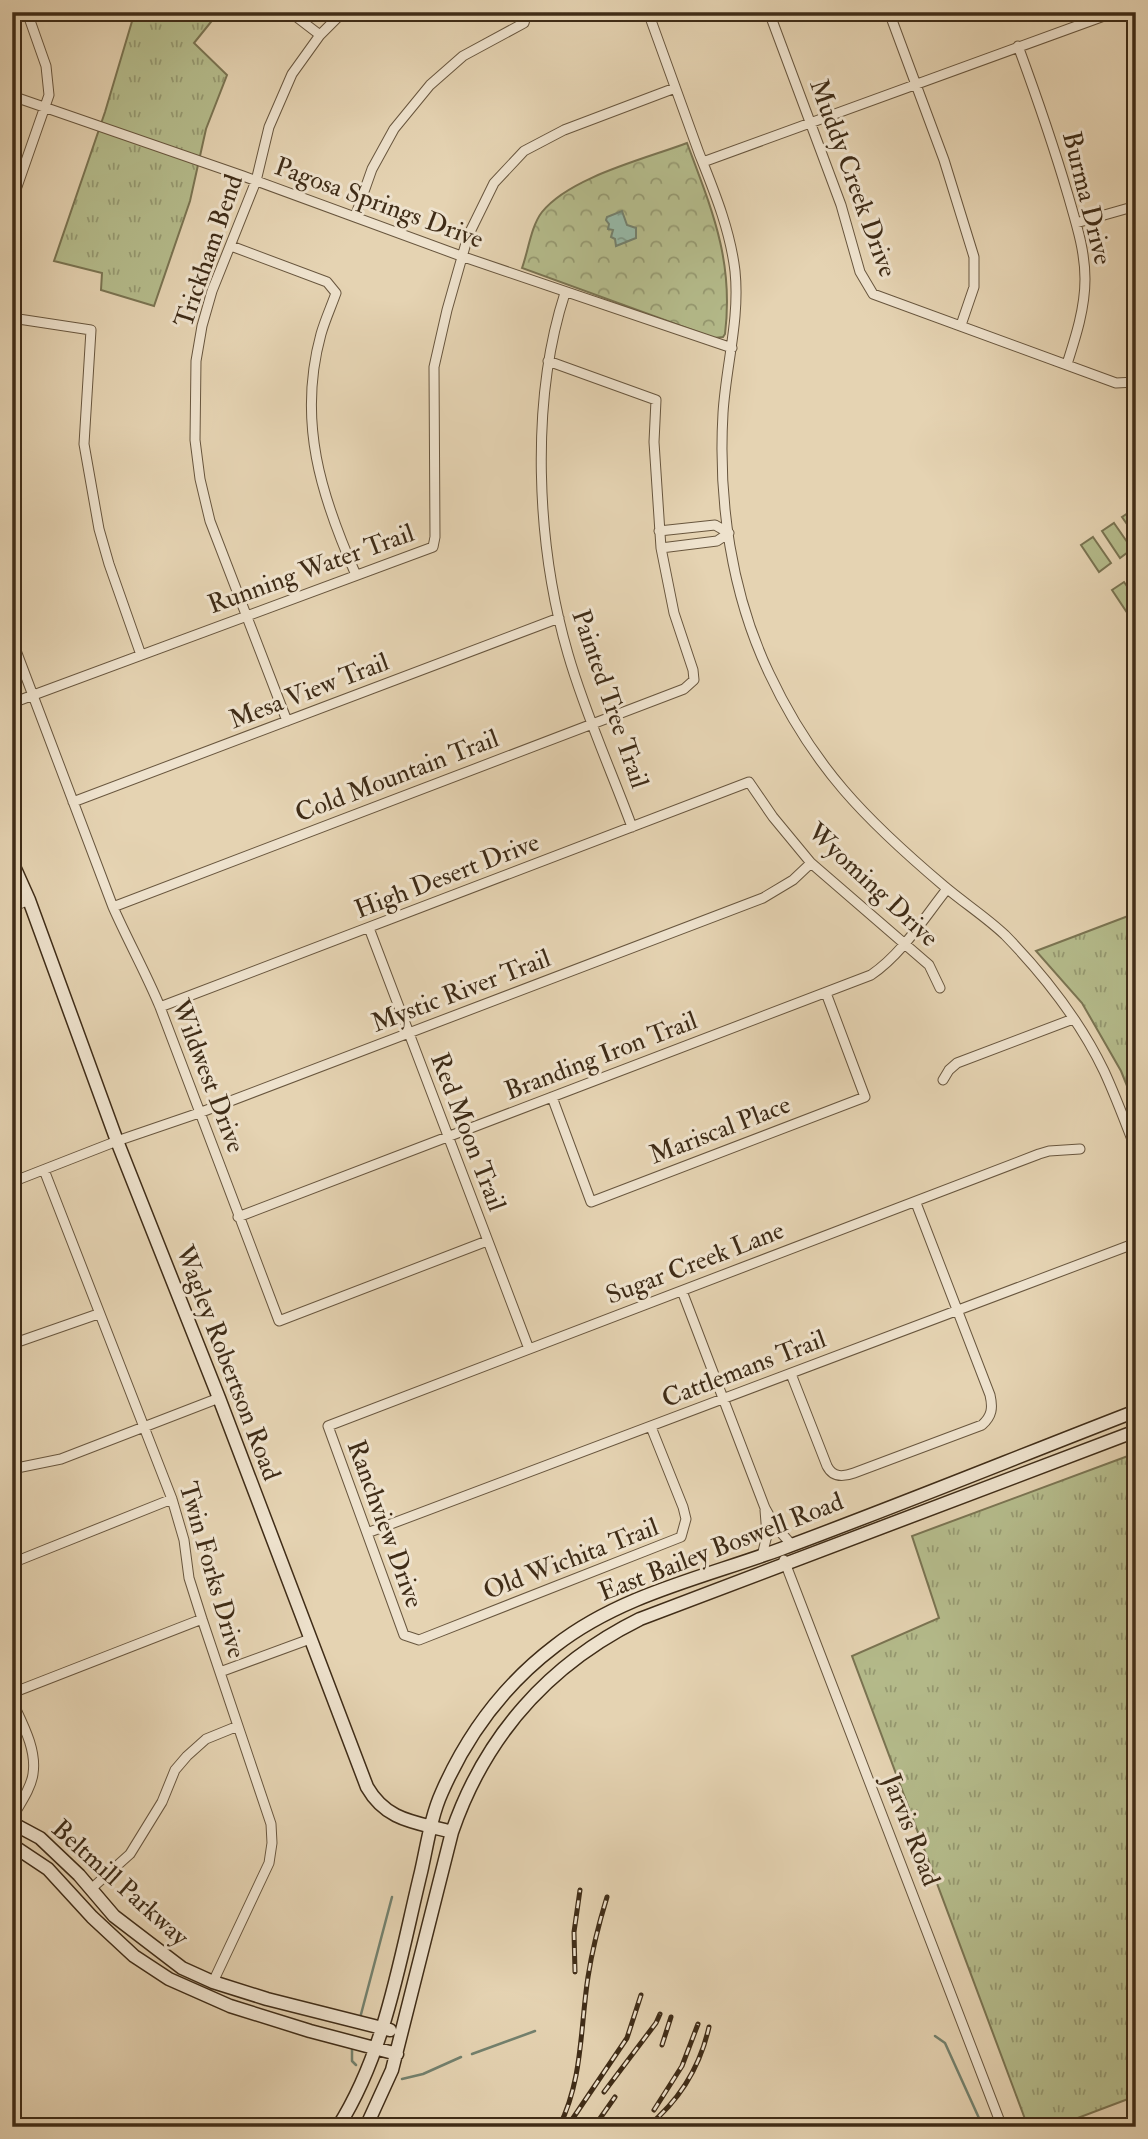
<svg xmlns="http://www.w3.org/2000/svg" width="1148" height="2139" font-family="'IM FELL Double Pica',serif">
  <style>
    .grass { fill: url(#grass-tufts); stroke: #7a7452; stroke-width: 2 }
    .forest { fill: url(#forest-crowns); stroke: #7a7452; stroke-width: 2 }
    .garden { fill: #b5bc8c; stroke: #7a7452; stroke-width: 2 }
    .water { fill: url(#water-ripples); stroke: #73816e; stroke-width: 2 }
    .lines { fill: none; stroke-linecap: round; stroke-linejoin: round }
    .stream { stroke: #73816e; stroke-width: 2.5 }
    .street-casing { stroke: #68563e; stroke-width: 11 }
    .secondary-casing { stroke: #3f2c17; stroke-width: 15 }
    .street { stroke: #eee2cd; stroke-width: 9 }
    .secondary { stroke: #eee2cd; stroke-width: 12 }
    .rail-casing { stroke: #3f2c17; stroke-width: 5 }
    .rail { stroke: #eee2cd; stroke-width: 2.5; stroke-dasharray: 8; stroke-linecap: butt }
    .labels { text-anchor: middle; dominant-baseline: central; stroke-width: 6; stroke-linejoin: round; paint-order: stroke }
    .street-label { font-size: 26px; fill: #3f2c17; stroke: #eee2cd }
  </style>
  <defs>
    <pattern id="grass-tufts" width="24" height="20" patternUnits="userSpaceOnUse" patternTransform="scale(1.75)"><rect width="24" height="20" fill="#b5bc8c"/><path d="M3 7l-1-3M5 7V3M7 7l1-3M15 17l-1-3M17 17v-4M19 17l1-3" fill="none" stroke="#959971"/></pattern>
    <pattern id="forest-crowns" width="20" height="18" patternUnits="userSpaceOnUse" patternTransform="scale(1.75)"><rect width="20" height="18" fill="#b5bc8c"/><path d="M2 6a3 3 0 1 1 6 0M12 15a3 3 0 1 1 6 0" fill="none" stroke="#959971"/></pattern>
    <pattern id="water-ripples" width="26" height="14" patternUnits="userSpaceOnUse" patternTransform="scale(1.75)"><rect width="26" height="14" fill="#96b9a8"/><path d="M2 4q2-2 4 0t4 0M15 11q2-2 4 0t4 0" fill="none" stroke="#7c9788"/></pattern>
  </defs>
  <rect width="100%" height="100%" fill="#e5d3b2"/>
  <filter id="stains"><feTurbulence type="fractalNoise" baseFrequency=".00286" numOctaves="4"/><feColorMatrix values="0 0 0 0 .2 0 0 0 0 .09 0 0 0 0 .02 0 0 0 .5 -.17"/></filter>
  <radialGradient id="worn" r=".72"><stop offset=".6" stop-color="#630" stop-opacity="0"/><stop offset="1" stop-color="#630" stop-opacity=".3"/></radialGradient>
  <path class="grass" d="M131 12H219L194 43 227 75 206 129 190 201 154 306 101 290 102 273 54 261 105 112 133 18Z
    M1136 913V1108L1121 1071 1082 1003 1036 951Z
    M1136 1453V2096L1054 2127H1028L852 1656 939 1618 912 1536Z"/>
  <path class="forest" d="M687 143C712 210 734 261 725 334L723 337 714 338 522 268C528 252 531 226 542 212 570 177 645 159 687 143Z"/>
  <path class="garden" d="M1134 509 1136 511V537L1122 517Z
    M1114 523 1132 549 1120 558 1102 531Z
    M1093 537 1111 563 1099 572 1081 545Z
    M1124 582 1136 599V613L1130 617 1112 590Z"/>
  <path class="water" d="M622 211 627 225 636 228V238L616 246 615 239 611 237 613 230 608 229 609 224 606 220 607 217Z"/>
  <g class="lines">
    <path class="stream" d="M360 2018 392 1897
      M935 2036 945 2043 983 2127
      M352 2050V2061L356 2065
      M472 2054 535 2031
      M402 2079 423 2074 461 2057"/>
    <defs>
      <path id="street" d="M290 12 320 35
        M648 12C665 59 682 106 699 153 714 191 730 229 735 271 740 319 726 365 723 413 718 500 731 593 769 673 813 767 866 820 944 886 964 903 986 917 1005 935 1044 975 1080 1021 1104 1071 1116 1097 1126 1124 1136 1150
        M769 12 841 205 860 272 873 294 1116 383 1136 382
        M889 12 944 160 974 257V287L961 325
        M1116 12 1133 16
        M1018 46C1036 95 1053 144 1068 195 1076 223 1085 250 1085 279 1085 308 1076 336 1067 364
        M12 96 243 176 461 256 732 348
        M703 162 1115 12
        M12 201 49 95 46 66 27 12
        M355 217 372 169 394 129 430 85 463 56 524 23 527 12
        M1076 223 1136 206
        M231 246 327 282 336 293C331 307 325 320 321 334 297 421 321 496 356 575
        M565 293C530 401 536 544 568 654 585 713 611 770 632 827
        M12 318 91 330 84 444 99 529 109 564 141 655
        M659 531 715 525 729 533 717 541 661 548
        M12 640 113 907C128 941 146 973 160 1007L279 1321 487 1241
        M12 703 433 547 435 537 434 367 447 310 468 236 494 183 524 151 564 130 675 88
        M287 721 210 521 200 479 195 440 196 361 202 326 212 291 256 181 269 127 292 74 320 35 343 12
        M73 802 559 618
        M12 907 29 900
        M113 907 684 689 694 680 693 670 674 613 661 548 654 442 656 400 548 361
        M369 928 529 1349
        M160 1007 749 782 773 817 811 863 929 965 940 988
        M943 1080 949 1070 957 1063 1073 1019
        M552 1097 591 1202 865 1097 826 993
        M44 1170 172 1499 184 1540 189 1578 202 1619 271 1824 272 1843 269 1863 213 1982
        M12 1182 117 1141 199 1113 763 898 793 880 811 863
        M238 1217 871 975C902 954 924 918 947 889
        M682 1291 765 1508 775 1526 792 1545
        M12 1344 98 1314
        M791 1374 827 1466C833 1478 843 1477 854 1473L982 1425C992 1416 993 1408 990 1395L916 1203
        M651 1427 683 1507 686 1519 681 1537 419 1640 404 1635 328 1426 1039 1154 1049 1151 1080 1149
        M12 1469 61 1459 219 1398
        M367 1533 1136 1243
        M762 1556 767 1535 765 1510
        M784 1560 1002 2127
        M12 1563 172 1499
        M220 1672 310 1639
        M12 1693 202 1619
        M12 1701C22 1723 37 1749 33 1774 31 1789 19 1805 12 1818
        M91 1889 130 1854 162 1802 175 1770 187 1756 206 1739 238 1726"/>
      <path id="secondary" d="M12 862 29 900 117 1141 219 1398 367 1787C387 1822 417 1822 452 1832
        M12 1823 40 1838 79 1875 114 1916 182 1968 213 1982 267 1999 390 2030
        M12 1845 48 1869 92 1917 134 1956 169 1979 230 2006 310 2031 397 2054
        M338 2127C386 2051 400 1958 421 1872 427 1846 431 1816 442 1792 467 1735 505 1684 555 1646 620 1595 705 1577 781 1549 900 1505 1017 1457 1136 1411
        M366 2127 392 2070 452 1832C485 1736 549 1664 640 1619L1136 1431"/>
    </defs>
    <use href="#street" class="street-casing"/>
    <use href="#secondary" class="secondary-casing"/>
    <use href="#street" class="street"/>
    <use href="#secondary" class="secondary"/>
    <defs>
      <path id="rail" d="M575 1972 574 1932 580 1890
        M662 2045 671 2017
        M604 2092 656 2023 660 2014
        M654 2110 682 2066 698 2024
        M559 2127C583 2079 580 2029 588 1977 592 1951 599 1923 607 1897
        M567 2127 627 2038 641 1995
        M594 2127 615 2097
        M647 2127C679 2101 700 2067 709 2027"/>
    </defs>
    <use href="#rail" class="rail-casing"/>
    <use href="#rail" class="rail"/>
  </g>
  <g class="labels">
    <g class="street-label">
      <text transform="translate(853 178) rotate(70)">Muddy Creek Drive</text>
      <text transform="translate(1087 198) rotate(76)">Burma Drive</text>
      <text transform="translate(379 203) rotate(20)">Pagosa Springs Drive</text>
      <text transform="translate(209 251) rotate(-71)">Trickham Bend</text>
      <text transform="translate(311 569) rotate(-20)">Running Water Trail</text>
      <text transform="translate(309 691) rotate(-21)">Mesa View Trail</text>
      <text transform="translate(610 699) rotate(71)">Painted Tree Trail</text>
      <text transform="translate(397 776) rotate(-21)">Cold Mountain Trail</text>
      <text transform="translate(447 876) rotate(-21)">High Desert Drive</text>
      <text transform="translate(873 885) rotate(43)">Wyoming Drive</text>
      <text transform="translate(461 991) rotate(-21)">Mystic River Trail</text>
      <text transform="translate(601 1056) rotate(-21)">Branding Iron Trail</text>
      <text transform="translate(208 1076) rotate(69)">Wildwest Drive</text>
      <text transform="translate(720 1130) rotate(-21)">Mariscal Place</text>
      <text transform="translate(468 1132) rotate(69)">Red Moon Trail</text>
      <text transform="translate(695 1263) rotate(-21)">Sugar Creek Lane</text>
      <text transform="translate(228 1363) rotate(69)">Wagley Robertson Road</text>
      <text transform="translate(744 1369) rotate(-21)">Cattlemans Trail</text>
      <text transform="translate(385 1524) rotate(70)">Ranchview Drive</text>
      <text transform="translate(721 1547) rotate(-21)">East Bailey Boswell Road</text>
      <text transform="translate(571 1559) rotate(-21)">Old Wichita Trail</text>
      <text transform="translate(212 1570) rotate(74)">Twin Forks Drive</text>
      <text transform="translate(911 1830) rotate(69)">Jarvis Road</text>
      <text transform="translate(120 1883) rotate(42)">Beltmill Parkway</text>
    </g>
  </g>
  <rect width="1148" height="2139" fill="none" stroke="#e5d3b2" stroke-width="42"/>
  <rect x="14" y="14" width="1120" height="2111" fill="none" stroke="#3f2c17" stroke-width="3.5"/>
  <rect x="21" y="21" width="1106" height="2097" fill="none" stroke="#3f2c17" stroke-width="2"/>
  <rect width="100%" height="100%" filter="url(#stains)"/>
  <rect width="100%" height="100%" fill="url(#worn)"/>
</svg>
